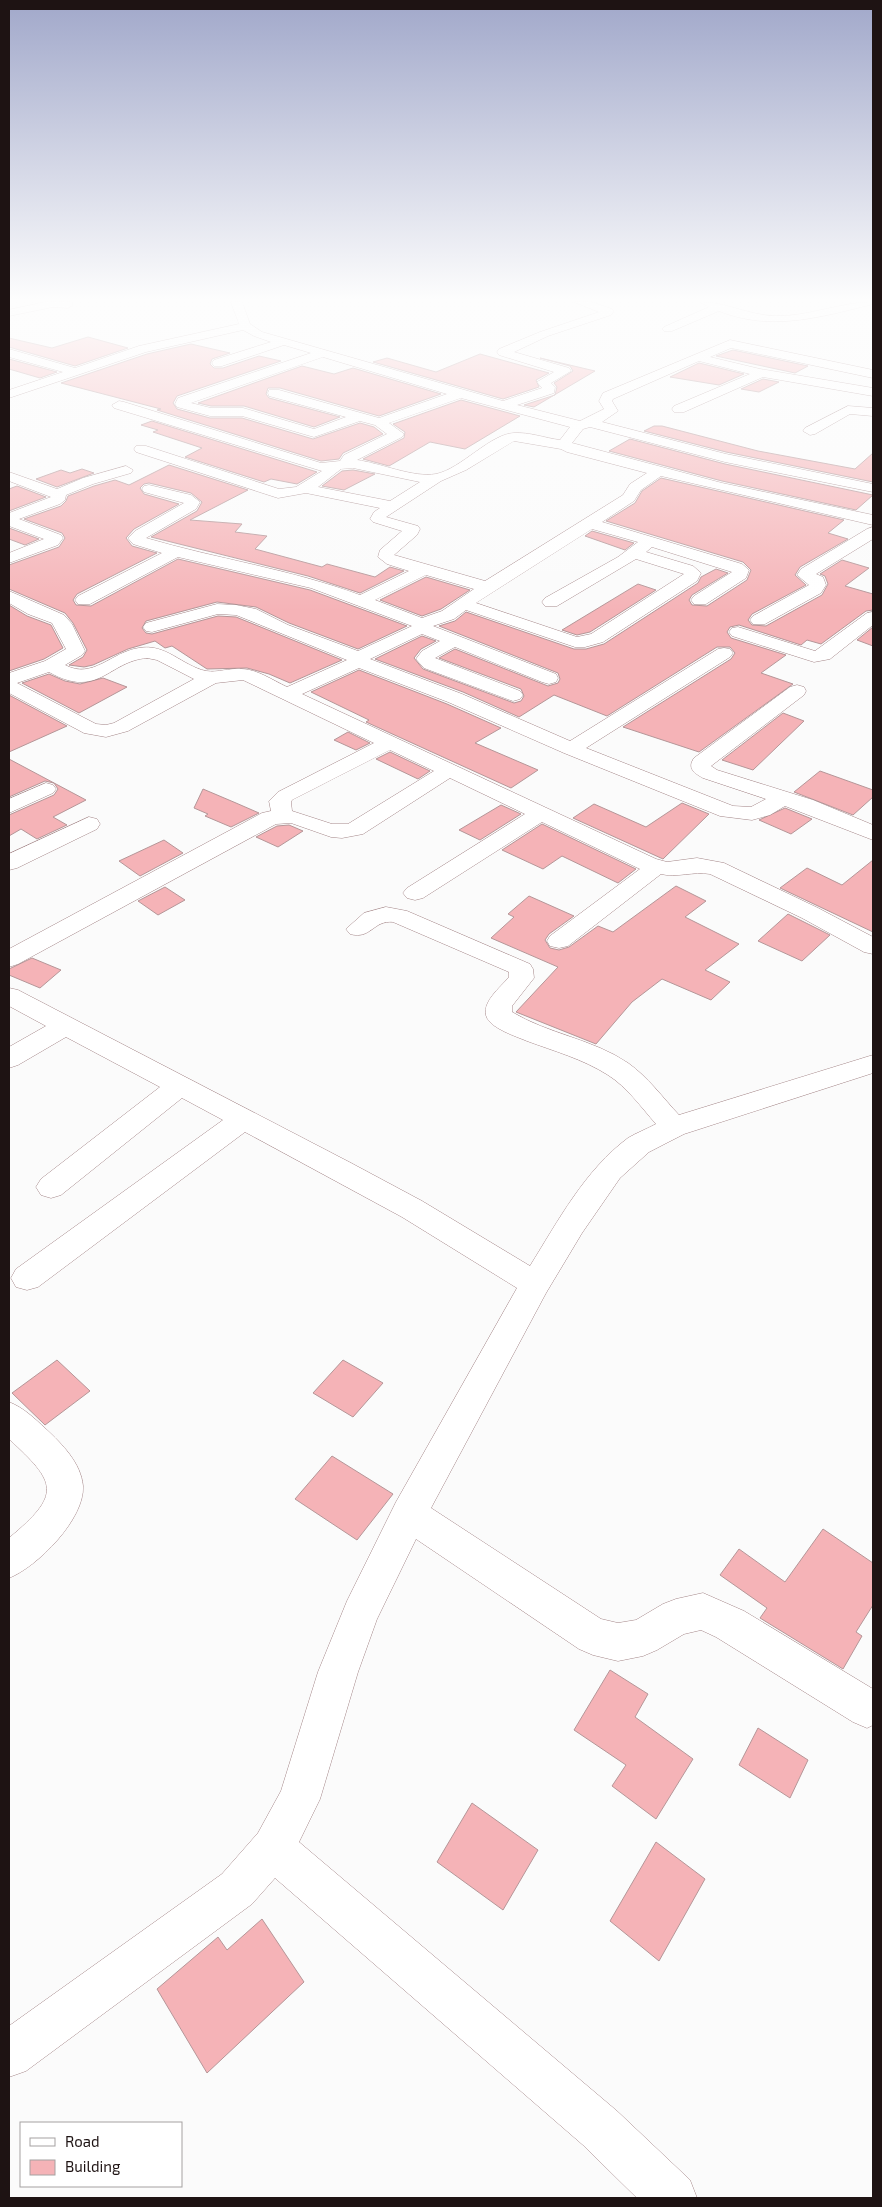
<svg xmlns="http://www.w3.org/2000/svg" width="882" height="2207" font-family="'Exo 2',sans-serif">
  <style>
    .building { fill: #f5b3b7; stroke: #b59698 }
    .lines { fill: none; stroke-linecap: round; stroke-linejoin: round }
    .minor-casing { stroke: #a48688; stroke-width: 1 }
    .minor { fill: #fff; fill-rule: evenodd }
  </style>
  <rect width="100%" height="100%" fill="#fbfbfb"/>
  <path class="building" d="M88 337 128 348 75 366 9 347V338L52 348Z
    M191 344 230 353 212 359 210 364 214 368H223L259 356 281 361 177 396 173 403 177 409 210 418H242L313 439 360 423 374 427 383 434 343 453 339 459 321 461 157 410 161 409 61 383 147 354Z
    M733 350 808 366 795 373 716 356Z
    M480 354 549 373 536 380 539 387 503 399 373 362 387 358 436 372Z
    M540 358 595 371 534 407 524 405 555 395 557 387 554 383 573 371 570 366Z
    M9 359 57 372 40 378 9 369Z
    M699 363 744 374 719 385 670 377Z
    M302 366 334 374 353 368 441 394 379 416 280 388H268L266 394 269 398 340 417 314 427 244 406H211L198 403Z
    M763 379 779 382 759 392 741 389Z
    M461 400 520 416 465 449 430 442 389 466 363 459 404 438 405 432 393 424Z
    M152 421 317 472 297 484 271 479 264 482 185 457 202 448 153 432 158 430 141 425Z
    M654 426H662L758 451 855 469 873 453V482L726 452 644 431Z
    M630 439 725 464 873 495 856 510 722 481 609 451Z
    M169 465 248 490 190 520 242 524 235 532 267 536 255 549 322 567 327 564 375 577 390 567 404 571 360 593 308 576 151 537 197 511 202 502 191 493 149 483 144 484 140 488 144 494 179 504 134 529 126 538 132 546 157 553 77 594 73 600 76 605 91 606 178 559 310 590 407 626 358 649 289 623 256 607 217 602 146 621 142 628 146 633 152 634 218 616 236 617 342 660 290 683 269 674 247 668 207 669 172 646 165 648 155 641 128 649 93 665 84 667 69 665 83 657 87 650 73 623 65 613 9 589V565L59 547 65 538 62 533 24 519 61 506 66 501 68 496 94 486 115 480 129 485Z
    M82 469 94 473 57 487 36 479 61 470 70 473Z
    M353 470 375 474 344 490 322 486 342 471Z
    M661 478 844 520 828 533 848 539 800 567 795 575 806 585 752 614 748 620 752 625 766 626 822 595 828 584 825 576 820 574 842 560 869 568 845 586 873 594V610L866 611 821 644 807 640 801 645 739 625 730 627 727 632 731 638 786 655 761 673 793 684 699 752 623 727 731 659 735 653 730 647H717L607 716 554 695 519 717 463 692 375 659 422 636 436 641 421 649 414 658 423 669 514 703 521 701 524 696 521 689 439 658 455 649 548 686 558 683 560 679 558 673 439 626 455 621 466 612 574 649H586L604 644 698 583 701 577 716 569 728 573 692 595 689 600 692 605 707 606 747 580 751 570 743 562 606 521 635 503 642 491Z
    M17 486 46 497 9 511V489Z
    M9 528 39 539 25 545 9 539Z
    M592 531 634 543 625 550 585 536Z
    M426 577 470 590 441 609 422 616 380 600Z
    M638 584 656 590 590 632 577 635 562 630Z
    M9 605 27 616 51 625 63 648 44 659 9 671Z
    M873 627V646L857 640Z
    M359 670 447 704 501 728 475 743 538 770 511 788 366 722 369 720 311 692Z
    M49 674 65 681 80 684 103 678 127 687 79 713 22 683Z
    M9 695 67 726 9 752Z
    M783 713 804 721 753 770 722 760Z
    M348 732 370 743 356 750 334 740Z
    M390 752 430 771 418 779 376 759Z
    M9 759 86 800 53 817 67 825 37 839 21 829 9 836V815L54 795 58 789 54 783 45 781 9 797Z
    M820 771 873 790V797L853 815 794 792Z
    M203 789 236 803 259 813 231 827 205 816 208 814 194 808Z
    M682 803 709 814 663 859 573 818 594 804 646 827Z
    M501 805 521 814 480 840 459 830Z
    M785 808 812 819 791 834 759 820Z
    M542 824 636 869 618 883 562 856 543 869 502 850Z
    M289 825 303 831 278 847 256 837 277 826Z
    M164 840 183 853 140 876 119 861Z
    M873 860V932L780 888 807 868 842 885Z
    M676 886 706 901 685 917 739 944 705 970 730 982 711 1000 662 979 632 1002 596 1044 516 1012 558 967 491 938 514 917 508 914 529 896 574 916 549 934 545 940 550 948 559 950 569 947 598 926 613 932Z
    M165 887 185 900 158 915 138 901Z
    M788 914 830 935 802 961 758 941Z
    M32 958 61 970 40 988 9 975V969Z
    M57 1360 90 1391 45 1425 12 1393Z
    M343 1360 383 1383 353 1417 313 1393Z
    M332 1456 393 1494 357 1540 295 1499Z
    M823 1529 873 1563V1605L856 1632 862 1636 843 1669 760 1618 767 1608 720 1575 739 1549 785 1582Z
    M610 1670 648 1694 635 1717 693 1759 656 1819 612 1786 626 1765 574 1730Z
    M758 1728 808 1760 790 1798 739 1765Z
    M472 1803 538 1850 503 1910 437 1862Z
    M656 1842 705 1879 659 1961 610 1921Z
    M262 1919 304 1982 207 2073 157 1989 218 1937 227 1950Z"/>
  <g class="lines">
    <defs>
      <path id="minor" d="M45 302H71L73 305 68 308 53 307 9 316V310Z
        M231 302H242L250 324 262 332 503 401 542 388 537 382 554 372 499 355 497 352 499 349 540 332 599 312 574 302H592L612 309 614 311 611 315 548 336 514 352 569 368 571 371 551 383 555 387 554 393 517 405 580 421 604 409 599 401 603 393 730 340 873 370V378L731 348 710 357 760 369 873 388V396L763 377 684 412H674L672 409 674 406 750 374 699 361 613 399 612 401 618 411 602 422 726 454 873 484V492L725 462 590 427 583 429 572 443 722 483 873 515V525L661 476 641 490 634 501 602 522 742 564 749 570 746 578 706 604H694L691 600 694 596 732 572 652 547 646 552 693 566 701 573 697 581 603 642 585 647H575L466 610 454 619 433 626 556 674 558 678 556 682 549 684 542 682 455 647 435 658 520 691 523 695 520 699 513 701 424 668 416 659 422 651 440 641 422 634 370 659 462 694 570 741 718 649 724 648 730 649 733 653 730 657 586 748 733 806 751 807 766 799 703 778C694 773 687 768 694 758L790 687 797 685 804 687 806 691 804 695 711 766 717 770 813 800 873 825V840L785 806 770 815 752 820 720 816 564 753 448 702 359 668 302 694 656 859 667 862 697 858 724 863 818 908 873 937V954L864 952 802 918 710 874C694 871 676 878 661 874L568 946 559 948 550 946 547 941 550 936 640 869 542 822 423 898 415 900 407 898 403 893 407 888 525 814 450 778 363 834 342 838 331 837 291 823 276 824 18 964 9 967V949L262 813 271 811 269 801 278 792 374 743 243 680 216 683 128 731 106 737 84 733 9 693V673L45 661 66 649 52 623 28 614 9 603V591L64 615 72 624 85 651 82 655 65 665C93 680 111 652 139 648 166 643 182 666 206 671 218 673 229 668 241 669 257 669 272 680 287 687L347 660 236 615 218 614 152 632 146 631 143 627 146 623 217 604 236 605 256 609 288 625 358 651 412 626 311 588 178 557 90 604H78L75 600 78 596 162 553 133 544 128 538 135 531 184 503 144 492 142 489 144 486 149 485 191 495 200 502 196 509 146 538C217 559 290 569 360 595L409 571 387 564 378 557 380 550 402 531 373 522 370 519 374 512 380 508 306 493 278 498 136 452 134 449 136 446H146L279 489 296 487 322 471 114 408 112 405 119 401 124 402 321 463 340 461 344 455 387 434 375 425 360 421 314 437 242 416H210L177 407 175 404 178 398 311 353 284 345 222 366H214L212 363 214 360 271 342 254 336 243 330 146 352 9 398V390L63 372 9 357V349L75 368 139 346 239 324ZM323 357 447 394 379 418 279 390H269L268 393 269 396 346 417 314 429 243 408H211L191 403ZM461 398 570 427 560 440C545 438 529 432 514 433 490 434 461 469 436 474 413 478 380 463 357 460L402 437 404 434 389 423ZM514 441 561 449 567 452 647 473 630 484 623 495 485 581 394 555 417 535 420 529 418 526 386 517 441 481 466 470ZM353 468 420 482 390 501 318 487 341 469ZM592 529 638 542 618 557 545 598 542 602 545 606H557L636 559 684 574 591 634 577 637 476 603ZM426 575 474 589 442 611 422 618 375 600ZM147 658 157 660 194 679 114 723 106 725 96 724 17 683 49 672C99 700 108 661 147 658ZM390 750 434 771 348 824H332L292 811 291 802 292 800Z
        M700 302C726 302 748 315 775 316 808 317 840 302 873 302V304C821 317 771 332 719 311L672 331H664L662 329 664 327 709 307Z
        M848 406 873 408V416L850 414 815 434 810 435 803 431 805 428Z
        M126 466 133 470 131 473 93 484 66 495 65 500 60 504 19 519 61 535 63 538 58 545 9 563V553L44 539 9 526V513L51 497 9 481V472L57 489 83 478Z
        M873 527V539L816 574 823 577 826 585 821 593 765 624H753L750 620 753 616 809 585 797 575 801 569 867 529Z
        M873 612V625L830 659 814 662 732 636 729 632 732 628 738 627 815 651 867 613Z
        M46 783 53 785 56 789 53 793 9 813V799Z
        M89 817 97 819 100 824 97 829 17 868 9 870V854Z
        M386 907 407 911 530 964 533 969 534 978 512 1006V1012C548 1034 593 1039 628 1063 648 1077 663 1098 679 1115L873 1055V1073L684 1134 649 1152 620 1178 582 1233 546 1293 431 1508 601 1619 618 1623 636 1620 663 1604 676 1599 703 1593 744 1611 873 1689V1725L867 1728 853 1722 716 1637 701 1630 684 1634 657 1650 643 1656 618 1661 593 1655 579 1649 416 1539 377 1619 358 1672 320 1799 299 1842 617 2111 690 2180 697 2198H637L583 2145 275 1878 252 1904 26 2071 9 2077V2026L222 1874 258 1833 281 1791 318 1672 347 1601 396 1502 517 1288 402 1217 245 1132 38 1287 27 1290 16 1287 11 1278 16 1269 223 1120 182 1098 61 1195 51 1198 41 1195 36 1187 41 1179 160 1087 66 1037 18 1065 9 1068V1047L46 1026 9 1006V988L18 990 351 1163 422 1201 530 1266C558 1221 585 1170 628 1138 636 1133 647 1129 656 1124 641 1107 627 1087 608 1075 583 1059 554 1051 527 1041 515 1036 493 1029 487 1018 480 1003 501 987 509 977V972L393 922C373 920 371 940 350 934L346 929 364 913Z
        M9 1402C24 1408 34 1418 46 1429 62 1444 81 1463 83 1486 85 1519 37 1567 9 1578V1538C62 1494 57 1483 9 1439Z"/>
    </defs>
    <use href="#minor" class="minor-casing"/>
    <use href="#minor" class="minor"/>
  </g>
  <linearGradient id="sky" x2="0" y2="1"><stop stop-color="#a1a8ca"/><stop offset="0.49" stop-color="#fdfdfd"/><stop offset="1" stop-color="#fdfdfd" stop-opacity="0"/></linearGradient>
  <rect width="882" height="611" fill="url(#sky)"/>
  <rect width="882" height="2207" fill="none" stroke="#1e1313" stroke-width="20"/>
  <rect x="20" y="2122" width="162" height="65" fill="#ffffff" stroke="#a5a1a1"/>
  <rect x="30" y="2138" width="25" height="8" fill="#ffffff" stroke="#a5a1a1"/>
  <text x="65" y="2147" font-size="15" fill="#1e1313">Road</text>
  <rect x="30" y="2160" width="25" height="15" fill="#f5b3b7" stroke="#a5a1a1"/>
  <text x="65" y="2172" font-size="15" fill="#1e1313">Building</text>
</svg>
